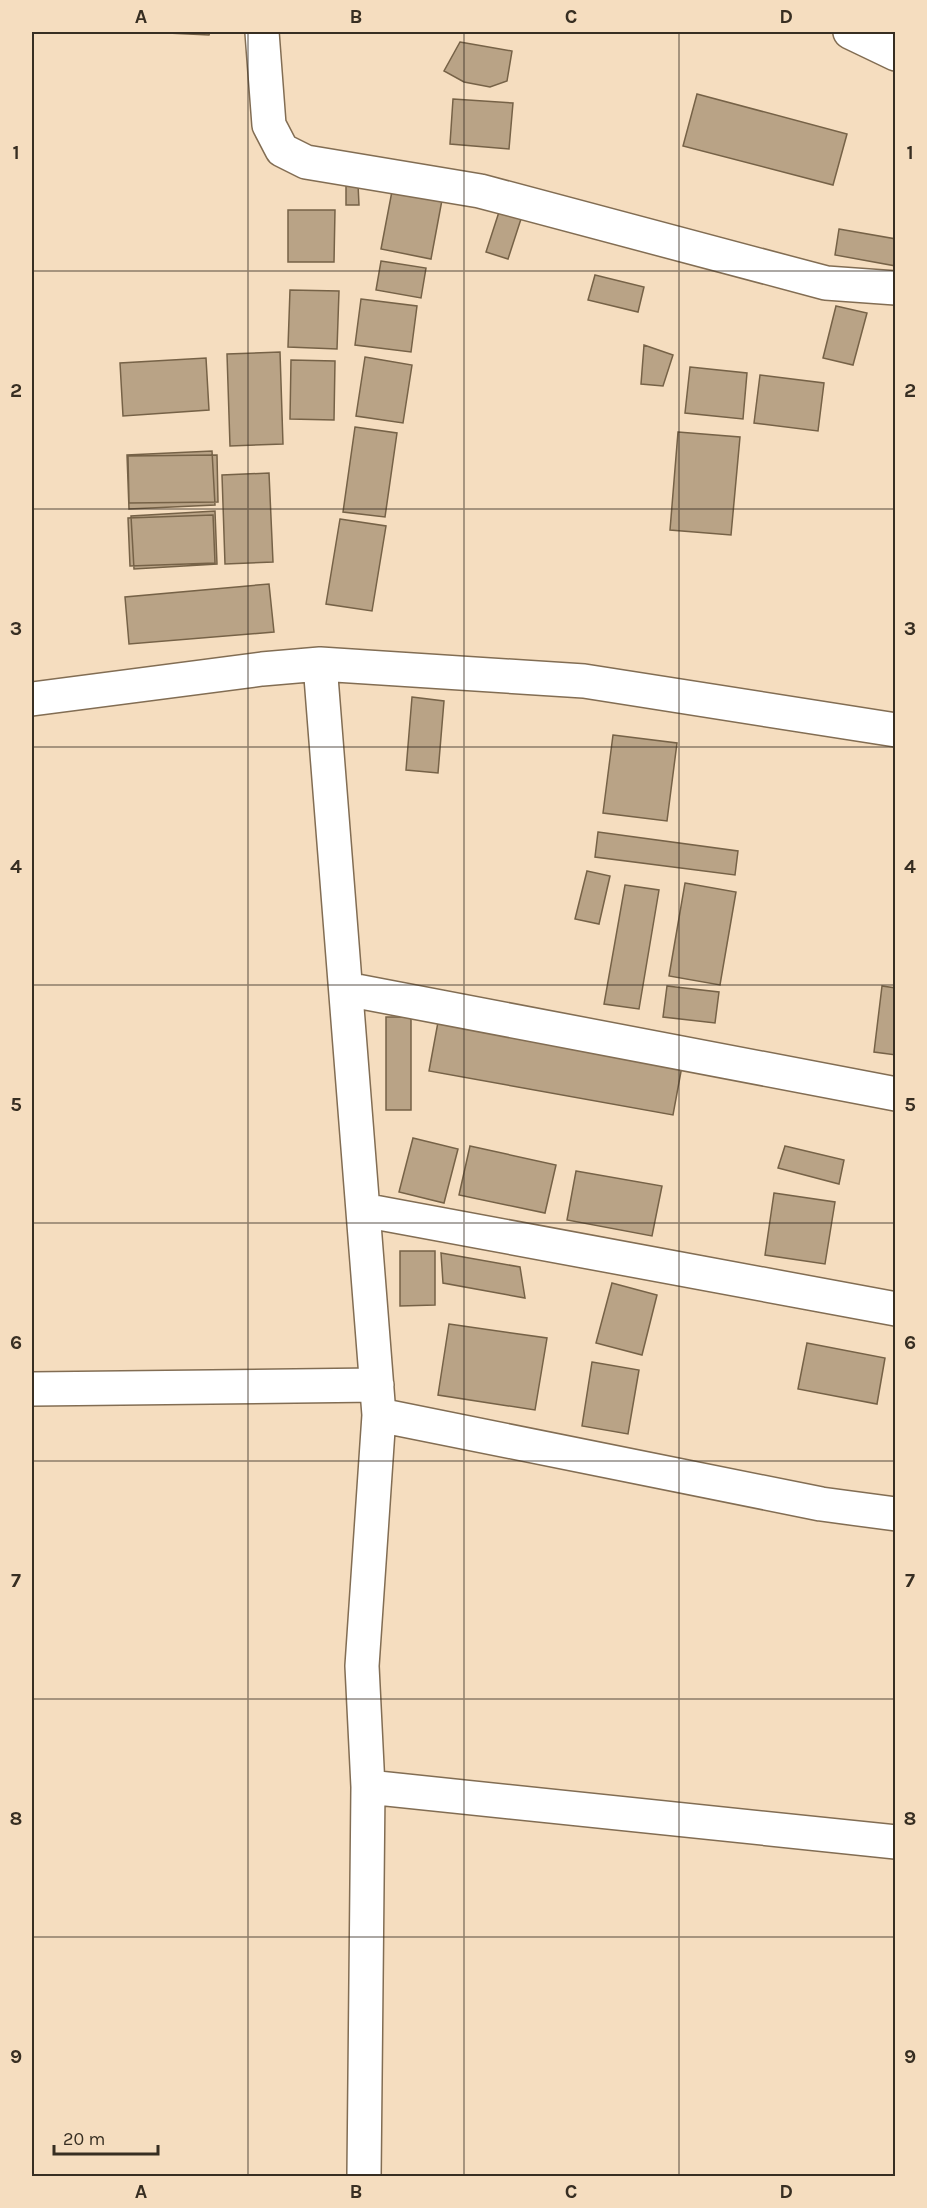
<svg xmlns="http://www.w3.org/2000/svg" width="927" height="2208" font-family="Karla,sans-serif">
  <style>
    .building { fill: #b9a386; stroke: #766247; stroke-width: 1.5 }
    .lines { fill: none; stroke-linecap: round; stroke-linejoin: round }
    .minor-casing { stroke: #826d53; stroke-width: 36 }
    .minor { stroke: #fff; stroke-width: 33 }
    .grid { fill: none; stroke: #372e22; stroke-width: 1.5; stroke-opacity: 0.55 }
    .neatline { fill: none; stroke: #372e22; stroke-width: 2 }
    .grid-label { font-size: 20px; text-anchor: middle; font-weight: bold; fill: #372e22 }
  </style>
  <rect width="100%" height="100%" fill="#f5ddbf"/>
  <path class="building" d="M146 32H210L209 35Z
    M460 42 512 51 507 81 490 87 464 82 444 71Z
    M697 94 847 134 833 185 683 146Z
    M453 99 513 103 509 149 450 144Z
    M346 184H358L359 205H346Z
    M392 191 442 200 431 259 381 249Z
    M288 210H335L334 262H288Z
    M499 212 521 219 508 259 486 252Z
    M839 229 896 239V266L835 255Z
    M381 261 426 268 421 298 376 290Z
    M595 275 644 287 638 312 588 300Z
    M290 290 339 291 337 349 288 347Z
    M361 299 417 306 411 352 355 345Z
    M836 306 867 313 853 365 823 358Z
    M644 345 673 355 663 386 641 384Z
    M280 352 283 444 230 446 227 354Z
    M365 357 412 365 403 423 356 416Z
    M206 358 209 410 123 416 120 363Z
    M291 360 335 361 334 420 290 419Z
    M690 367 747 373 743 419 685 413Z
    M760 375 824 383 818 431 754 423Z
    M355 427 397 433 385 517 343 512Z
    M678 432 740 437 731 535 670 530Z
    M212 451 215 505 129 509 127 455Z
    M217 455 218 502 129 503 128 456Z
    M269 473 273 562 225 564 222 475Z
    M215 511 217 564 134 569 131 516Z
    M213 515 215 563 130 566 128 518Z
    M340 519 386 526 372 611 326 604Z
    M269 584 274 632 129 644 125 597Z
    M412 697 444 701 438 773 406 770Z
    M613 735 677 743 667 821 603 813Z
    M598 832 738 851 735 875 595 857Z
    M587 871 610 876 599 924 575 919Z
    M685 883 736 892 720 985 669 976Z
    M625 885 659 890 639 1009 604 1004Z
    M667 986 719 992 715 1023 663 1017Z
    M882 986 896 988V1055L874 1052Z
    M386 1017H411V1110H386Z
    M438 1022 682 1066 673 1115 429 1071Z
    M413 1138 458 1149 444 1203 399 1192Z
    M470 1146 556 1165 545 1213 459 1195Z
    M785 1146 844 1160 839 1184 778 1168Z
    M576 1171 662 1186 652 1236 567 1220Z
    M774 1193 835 1202 825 1264 765 1255Z
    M400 1251H435V1305L400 1306Z
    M441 1253 520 1267 525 1298 443 1283Z
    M612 1283 657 1295 642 1355 596 1343Z
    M449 1324 547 1338 535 1410 438 1395Z
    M807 1343 885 1358 877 1404 798 1389Z
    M592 1362 639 1370 628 1434 582 1426Z"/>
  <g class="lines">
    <defs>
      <path id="minor" d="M262 32 269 125 282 150 306 162 480 191 826 283 896 288
        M850 32 896 54
        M320 664 379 1415 362 1666 368 1787 364 2176
        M32 699 262 669 320 664 584 681 896 730
        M346 989 896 1094
        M363 1210 896 1309
        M32 1389 377 1385
        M379 1415 821 1504 896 1514
        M368 1787 896 1842"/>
    </defs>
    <use href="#minor" class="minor-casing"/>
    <use href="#minor" class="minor"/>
  </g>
  <path class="grid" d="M248 32V2176M464 32V2176M679 32V2176M32 271H896M32 509H896M32 747H896M32 985H896M32 1223H896M32 1461H896M32 1699H896M32 1937H896"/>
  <rect width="927" height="2208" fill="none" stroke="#f5ddbf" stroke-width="66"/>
  <path d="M54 2145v9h104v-9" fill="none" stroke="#372e22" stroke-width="3"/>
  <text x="63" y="2145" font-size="18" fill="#372e22" stroke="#f5ddbf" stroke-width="4.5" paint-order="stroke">20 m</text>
  <rect x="33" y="33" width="861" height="2142" class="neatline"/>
  <g class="grid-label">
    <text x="141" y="23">A</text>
    <text x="356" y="23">B</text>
    <text x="571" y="23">C</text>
    <text x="786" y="23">D</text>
    <text x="16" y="159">1</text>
    <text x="910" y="159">1</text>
    <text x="16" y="397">2</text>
    <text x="910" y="397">2</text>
    <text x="16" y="635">3</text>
    <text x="910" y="635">3</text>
    <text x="16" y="873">4</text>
    <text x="910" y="873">4</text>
    <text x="16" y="1111">5</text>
    <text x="910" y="1111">5</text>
    <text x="16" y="1349">6</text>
    <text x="910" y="1349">6</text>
    <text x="16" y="1587">7</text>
    <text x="910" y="1587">7</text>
    <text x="16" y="1825">8</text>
    <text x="910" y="1825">8</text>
    <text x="16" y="2063">9</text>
    <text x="910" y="2063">9</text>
    <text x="141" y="2198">A</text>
    <text x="356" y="2198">B</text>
    <text x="571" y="2198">C</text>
    <text x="786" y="2198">D</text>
  </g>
</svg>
